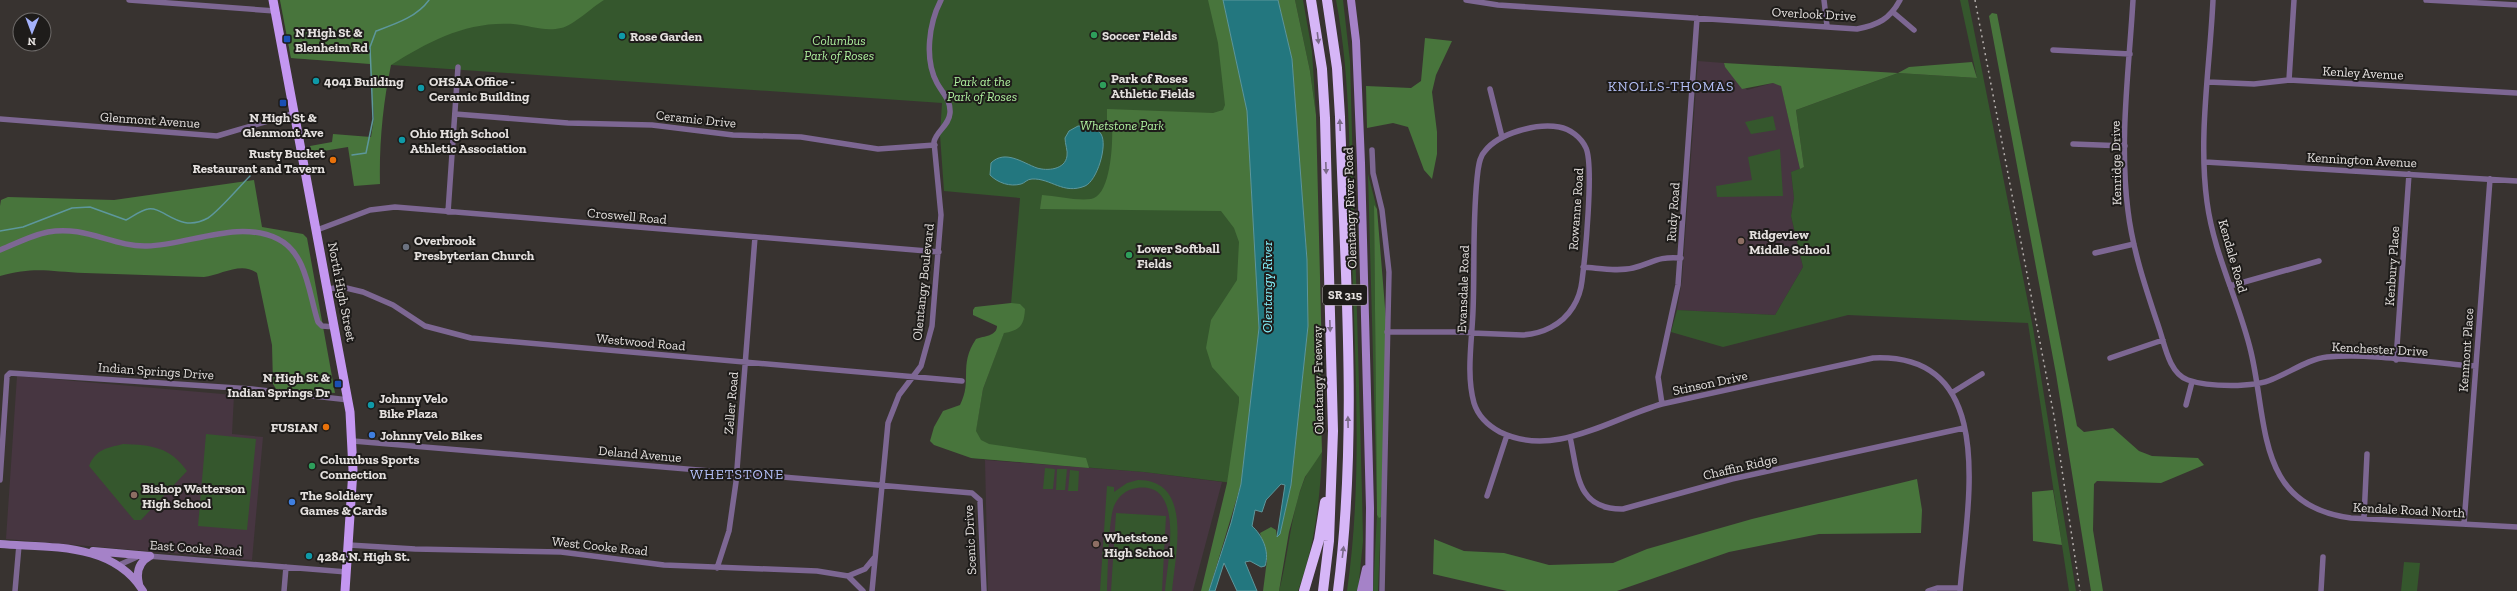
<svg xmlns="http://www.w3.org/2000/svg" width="2517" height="591" font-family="'Zilla Slab',serif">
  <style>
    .education { fill: #473641 }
    .green { fill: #35572d }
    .forest { fill: #48753c }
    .water { fill: #23777f; stroke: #5d979c }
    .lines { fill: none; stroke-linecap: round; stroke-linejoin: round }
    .stream { stroke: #5d979c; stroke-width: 1.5 }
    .street { stroke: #7d6793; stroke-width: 5.5 }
    .secondary { stroke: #a582c8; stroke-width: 8 }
    .primary { stroke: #c497f1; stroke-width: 9 }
    .highway { stroke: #d6b6f7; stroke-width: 10 }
    .rail { stroke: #b6b1af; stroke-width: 1.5; stroke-dasharray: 2 4; stroke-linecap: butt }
    .oneway { fill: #7a6988 }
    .leisure-dot { fill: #2e9e5b; stroke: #1e1c1a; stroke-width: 1.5 }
    .culture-dot { fill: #0f9aa8; stroke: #1e1c1a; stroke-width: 1.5 }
    .transit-dot { fill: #1a4fb4; stroke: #1e1c1a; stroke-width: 1.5 }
    .food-dot { fill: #e8710a; stroke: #1e1c1a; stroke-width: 1.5 }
    .education-dot { fill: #8d6e63; stroke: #1e1c1a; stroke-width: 1.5 }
    .worship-dot { fill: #6b7280; stroke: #1e1c1a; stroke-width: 1.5 }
    .shop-dot { fill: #3f7fe0; stroke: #1e1c1a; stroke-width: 1.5 }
    .labels { text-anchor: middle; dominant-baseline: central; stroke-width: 4; stroke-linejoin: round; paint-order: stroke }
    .shield { fill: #1e1c1a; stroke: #a9a6a4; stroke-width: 1 }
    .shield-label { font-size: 12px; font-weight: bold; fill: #e5e1df }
    .street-label { font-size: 13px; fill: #e5e1df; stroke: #1e1c1a }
    .poi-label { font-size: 13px; font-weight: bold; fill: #e5e1df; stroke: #1e1c1a; text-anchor: start }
    .park-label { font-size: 13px; font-style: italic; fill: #aef09e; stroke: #1e1c1a }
    .neighbourhood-label { font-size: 14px; letter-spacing: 1px; fill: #b5c1f9; stroke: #1e1c1a }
    .water-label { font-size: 14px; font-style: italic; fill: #86f4ff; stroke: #1e1c1a }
  </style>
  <rect width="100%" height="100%" fill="#383330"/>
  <path class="education" d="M1698 61 1724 63 1725 67 1747 90 1773 83 1781 85 1800 169 1791 172 1794 198 1791 216 1803 267 1775 315 1677 310 1682 280Z
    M17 376 234 395 232 434 263 437 252 560 6 539Z
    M985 460 1144 472 1222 482 1193 591H988Z"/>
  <path class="green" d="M280 0H1223L1247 111 1255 224 1241 484 1144 472 971 458 983 389 1010 316 1020 198 944 191 940 135 942 103 291 58Z
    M1295 0H1303L1312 51 1316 115 1310 71Z
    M1336 0H1343L1350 61 1362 493 1363 541 1358 591H1347C1363 480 1355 368 1352 256 1349 171 1352 84 1336 0Z
    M1960 0H1968L2033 328 2076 591H2069L2028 323 1848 315 1723 347 1671 332 1677 310 1775 315 1803 267 1791 216 1794 198 1791 172 1804 167 1796 110 1898 73 1977 78Z
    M1773 116 1776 130 1751 134 1745 122Z
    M1780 149 1783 196 1717 197 1716 186 1752 180 1748 157Z
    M1368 174 1377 209 1374 206 1377 504Z
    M206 434 256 439 247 530 198 526Z
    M123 444C152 445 170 447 187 471L141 520H134L89 466C96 449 107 448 123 444Z
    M1322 452C1320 501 1315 545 1298 591H1279C1289 554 1290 514 1305 478 1309 469 1316 460 1322 452Z
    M1045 468 1055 469 1053 489H1043Z
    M1057 469H1067L1065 490H1056Z
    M1070 470 1079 471 1078 491H1068Z
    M1138 480C1194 480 1175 555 1172 591H1165C1167 563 1186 481 1137 488 1126 489 1118 497 1114 506 1108 523 1108 571 1107 591H1100L1107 486 1114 487V492L1127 483Z
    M1116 513 1166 516 1162 591H1111Z
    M1377 515 1381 517 1378 591H1373Z
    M2404 562 2420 563 2417 591H2401Z"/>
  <path class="forest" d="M280 0H604C592 7 573 26 561 28 544 32 529 25 513 24 467 21 429 41 391 65 383 103 379 144 380 184L354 186 348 147 311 153 310 146 332 142 333 134 371 137 374 117 370 64 291 58Z
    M1208 0H1223L1247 111 1259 328 1241 484 1209 591H1201L1227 483 1239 402V397L1212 367 1206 348 1211 320 1237 280 1239 242 1234 228 1221 211 1040 209 1042 195C1057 196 1077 201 1091 199 1111 196 1113 142 1112 126L1107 122V109L1213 113 1223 110 1225 105 1218 43Z
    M1278 0H1295L1310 71 1316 115 1322 358 1320 380 1322 452 1305 477 1300 491 1289 532 1279 591H1263L1267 560 1260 533 1271 527 1276 530 1277 537 1280 534 1291 485 1308 326 1307 260 1292 59Z
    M1992 13 1997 14 2077 426 2084 432 2113 428 2139 451 2152 456 2198 458 2204 465 2161 483 2097 481 2094 484 2093 530 2103 591H2091L2056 374 1989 16Z
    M1425 38 1452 41 1436 75 1432 92 1437 132V154L1432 179 1424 170 1408 127 1393 123 1367 128 1366 86 1411 88 1421 81Z
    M1972 62 1977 78 1898 73 1796 110 1804 167 1800 169 1781 86 1773 83 1742 89 1725 67 1724 63 1898 73 1909 67Z
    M254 180 262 227 303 234 307 238 335 393 276 389 273 384 272 345 257 273C241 261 221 275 204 277 164 276 125 274 85 273 50 272 36 266 0 276V206L1 200 8 197 114 200Z
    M1374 205 1377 209 1387 332 1381 517 1379 518 1377 515Z
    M1011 303 1020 304 1025 309C1024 326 1020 330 1004 333L983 389 976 431 981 440 989 444 1086 458 1089 468 971 458 934 445 930 441 934 427 943 411 960 405C973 380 958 366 976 339 984 336 997 336 997 326L973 315V310L975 307Z
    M1917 479 1922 510 1921 533 1819 534 1729 552 1617 591H1507L1433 574 1434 539 1464 551 1504 553 1549 565 1613 563 1647 549 1752 519Z
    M2053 490 2062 545 2033 541 2032 492Z"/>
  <path class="water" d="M1223 0H1278L1292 59 1307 260 1308 326 1291 485 1280 534 1277 537 1285 485 1281 484 1266 500 1262 512 1255 510 1252 526C1262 535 1270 551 1265 566L1261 567 1250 561 1245 562 1257 591H1237L1224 563 1215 591H1209L1231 523 1241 484 1259 328 1247 111Z
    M1078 126C1086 126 1096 126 1101 134 1108 145 1097 181 1085 186 1063 195 1051 178 1032 179 1027 179 1025 183 1021 184 1010 187 998 183 990 175L991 163C1005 149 1023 163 1037 168 1047 171 1065 170 1067 156 1068 151 1065 144 1065 138L1069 131Z"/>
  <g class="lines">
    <path class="stream" d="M352 155 366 153 373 119 370 47 376 31C395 24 417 17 429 0
      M0 231 23 227 72 208 90 207 126 220C132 217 141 210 148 209 164 206 179 234 208 218 219 211 240 186 250 176"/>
    <path class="street" d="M129 0 275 11
      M1466 0 1498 5 1857 29C1878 25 1890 19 1900 0
      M1824 0 1827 26
      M2133 0C2129 69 2119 142 2128 211 2133 252 2147 292 2160 331 2165 347 2170 374 2188 380 2208 387 2254 388 2273 379 2291 372 2308 359 2327 357 2376 353 2427 363 2476 366
      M2213 0C2210 66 2198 136 2207 202 2214 255 2239 301 2251 352 2268 424 2256 506 2351 518L2517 527
      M2426 0 2517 5
      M1894 13 1914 30
      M2053 50 2130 54
      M2289 80 2294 0
      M2208 82 2254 84 2289 80 2517 93
      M1490 89 1502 137
      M455 114 568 123 652 125 733 135 801 137 878 149 935 145
      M0 119 217 136 295 113
      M2073 144 2125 146
      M1372 150 1373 173 1382 210 1389 272 1382 591
      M2205 162 2517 181
      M448 212 458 67
      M317 230 370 210 395 207 939 252
      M0 250C15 244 32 235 48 232 85 225 113 247 147 246 189 245 238 219 278 239 307 253 309 295 318 322L322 326 335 327
      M2095 253 2134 244
      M1583 267C1599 268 1617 272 1633 268 1653 263 1657 256 1681 258
      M2230 286 2319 261
      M328 289 342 287 363 292 393 305 425 326 471 338 962 381
      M1387 332H1464L1472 333 1522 335C1542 334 1562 325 1573 307 1578 299 1581 290 1582 281 1585 258 1594 166 1586 148 1581 137 1570 129 1559 127 1537 123 1499 133 1485 151 1480 156 1479 163 1478 170 1472 216 1475 264 1473 311 1472 340 1466 375 1474 403 1478 416 1489 426 1500 432 1555 459 1611 418 1662 404L1873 358C2002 352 1966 510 1960 591
      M2110 358 2163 340
      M2396 360 2409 174
      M1953 392 1982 374
      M1662 404 1658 377 1678 285 1697 18
      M2186 405 2192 382
      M1570 437C1578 473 1576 510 1623 509L1732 479 1964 428
      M353 441 972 493 980 500 984 591
      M0 480 7 376 10 373 252 389 349 400
      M1487 496 1507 435
      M2364 518 2367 454
      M2464 524 2490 179
      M349 545 415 549 561 552 664 565 817 571 848 576 865 569 874 558
      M148 556 347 572
      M119 565 137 557
      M717 568 729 531 736 482 755 237
      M848 576 863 591
      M15 591 19 545
      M284 591 286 567
      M872 591 888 423 899 395 921 366 932 326 941 215 934 142C936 131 949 126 950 113 951 100 943 94 937 83 924 59 929 23 941 0
      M1928 591 1937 588H1960
      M2321 591 2323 557"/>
    <path class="secondary" d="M1351 0 1356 41 1361 163 1370 508 1369 591
      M0 544C50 548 113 542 143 591
      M93 551 150 556
      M139 584C136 572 139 562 150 556
      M1361 591 1366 569"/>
    <path class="primary" d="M273 0 350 412 353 470 345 591"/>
    <path class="highway" d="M1311 0 1322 69 1325 118 1333 431 1329 541 1323 591
      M1327 0 1337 68 1340 117C1345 274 1358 435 1338 591
      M1304 591 1319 540 1325 502"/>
    <path class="rail" d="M1975 0 2054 416 2080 591"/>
  </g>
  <defs><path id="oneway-solid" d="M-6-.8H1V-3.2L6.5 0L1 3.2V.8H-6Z"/></defs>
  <g class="oneway">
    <use href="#oneway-solid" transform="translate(1318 38) rotate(83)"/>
    <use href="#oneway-solid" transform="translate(1340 125) rotate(-92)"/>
    <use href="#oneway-solid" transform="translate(1326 168) rotate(88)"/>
    <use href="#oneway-solid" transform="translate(1330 326) rotate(88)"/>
    <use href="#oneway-solid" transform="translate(1348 422) rotate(-91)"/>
    <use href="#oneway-solid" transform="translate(1343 552) rotate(-83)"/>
  </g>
  <g class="leisure-dot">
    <circle cx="1094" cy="35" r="4"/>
    <circle cx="1103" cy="85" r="4"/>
    <circle cx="1129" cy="255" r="4"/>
    <circle cx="312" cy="466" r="4"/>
  </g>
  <g class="culture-dot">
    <circle cx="622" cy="36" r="4"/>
    <circle cx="316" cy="81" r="4"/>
    <circle cx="421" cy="88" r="4"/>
    <circle cx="402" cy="140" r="4"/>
    <circle cx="371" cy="405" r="4"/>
    <circle cx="309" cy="556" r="4"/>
  </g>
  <g class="transit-dot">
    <rect x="283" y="35" width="8" height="8" rx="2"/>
    <rect x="279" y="99" width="8" height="8" rx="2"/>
    <rect x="334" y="380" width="8" height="8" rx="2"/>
  </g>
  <g class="food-dot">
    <circle cx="333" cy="160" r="4"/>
    <circle cx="326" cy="427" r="4"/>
  </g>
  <g class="education-dot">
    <circle cx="1741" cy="241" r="4"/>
    <circle cx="134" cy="495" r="4"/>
    <circle cx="1096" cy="544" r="4"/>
  </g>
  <circle class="worship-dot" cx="406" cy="247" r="4"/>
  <g class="shop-dot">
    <circle cx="372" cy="435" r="4"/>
    <circle cx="292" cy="502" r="4"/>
  </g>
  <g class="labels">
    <rect class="shield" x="1323" y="285" width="44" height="20" rx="3"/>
    <g class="shield-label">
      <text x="1345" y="295">SR 315</text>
    </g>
    <g class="street-label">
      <text transform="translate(1814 14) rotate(3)">Overlook Drive</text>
      <text transform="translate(2363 73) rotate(3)">Kenley Avenue</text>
      <text transform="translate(696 119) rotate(6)">Ceramic Drive</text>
      <text transform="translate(150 120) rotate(4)">Glenmont Avenue</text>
      <text transform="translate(2362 160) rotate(3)">Kennington Avenue</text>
      <text transform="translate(2116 163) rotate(-91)">Kenridge Drive</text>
      <text transform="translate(1350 208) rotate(-92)">Olentangy River Road</text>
      <text transform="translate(1576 209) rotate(-86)">Rowanne Road</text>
      <text transform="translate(1673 212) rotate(-86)">Rudy Road</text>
      <text transform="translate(627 216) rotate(5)">Croswell Road</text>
      <text transform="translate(2233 256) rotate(74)">Kendale Road</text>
      <text transform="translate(2392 266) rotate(-86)">Kenbury Place</text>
      <text transform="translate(923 282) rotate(-84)">Olentangy Boulevard</text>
      <text transform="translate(1463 289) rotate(-88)">Evansdale Road</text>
      <text transform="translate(342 292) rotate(79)">North High Street</text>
      <text transform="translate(641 342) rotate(5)">Westwood Road</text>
      <text transform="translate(2380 349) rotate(3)">Kenchester Drive</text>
      <text transform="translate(2466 350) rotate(-86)">Kenmont Place</text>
      <text transform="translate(156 371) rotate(4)">Indian Springs Drive</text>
      <text transform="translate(1318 380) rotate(-91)">Olentangy Freeway</text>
      <text transform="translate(1710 383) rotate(-12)">Stinson Drive</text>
      <text transform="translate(731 403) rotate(-85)">Zeller Road</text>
      <text transform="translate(640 454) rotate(5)">Deland Avenue</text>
      <text transform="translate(1740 467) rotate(-13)">Chaffin Ridge</text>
      <text transform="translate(2409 510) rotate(3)">Kendale Road North</text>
      <text transform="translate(970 540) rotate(-93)">Scenic Drive</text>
      <text transform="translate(600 546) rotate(6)">West Cooke Road</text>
      <text transform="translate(196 548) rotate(4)">East Cooke Road</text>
    </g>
    <g class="poi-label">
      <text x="295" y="32">N High St &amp;<tspan x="295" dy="15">Blenheim Rd</tspan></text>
      <text x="1102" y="35">Soccer Fields</text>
      <text x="630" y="36">Rose Garden</text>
      <text x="1111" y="78">Park of Roses<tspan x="1111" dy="15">Athletic Fields</tspan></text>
      <text x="324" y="81">4041 Building</text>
      <text x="429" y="81">OHSAA Office -<tspan x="429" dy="15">Ceramic Building</tspan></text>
      <text x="283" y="117" text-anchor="middle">N High St &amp;<tspan x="283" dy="15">Glenmont Ave</tspan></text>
      <text x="410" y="133">Ohio High School<tspan x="410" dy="15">Athletic Association</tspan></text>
      <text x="325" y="153" text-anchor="end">Rusty Bucket<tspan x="325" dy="15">Restaurant and Tavern</tspan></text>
      <text x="1749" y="234">Ridgeview<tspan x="1749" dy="15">Middle School</tspan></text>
      <text x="414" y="240">Overbrook<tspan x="414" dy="15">Presbyterian Church</tspan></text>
      <text x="1137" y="248">Lower Softball<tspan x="1137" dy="15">Fields</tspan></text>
      <text x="330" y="377" text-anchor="end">N High St &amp;<tspan x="330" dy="15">Indian Springs Dr</tspan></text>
      <text x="379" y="398">Johnny Velo<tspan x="379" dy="15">Bike Plaza</tspan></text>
      <text x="318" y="427" text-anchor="end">FUSIAN</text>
      <text x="380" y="435">Johnny Velo Bikes</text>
      <text x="320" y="459">Columbus Sports<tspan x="320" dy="15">Connection</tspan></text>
      <text x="142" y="488">Bishop Watterson<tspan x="142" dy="15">High School</tspan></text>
      <text x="300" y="495">The Soldiery<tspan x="300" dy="15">Games &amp; Cards</tspan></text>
      <text x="1104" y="537">Whetstone<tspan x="1104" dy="15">High School</tspan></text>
      <text x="317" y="556">4284 N. High St.</text>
    </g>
    <g class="park-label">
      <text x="839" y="40">Columbus<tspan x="839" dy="15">Park of Roses</tspan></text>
      <text x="982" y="81">Park at the<tspan x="982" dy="15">Park of Roses</tspan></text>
      <text x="1122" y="125">Whetstone Park</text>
    </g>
    <g class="neighbourhood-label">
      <text x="1671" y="86">KNOLLS-THOMAS</text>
      <text x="737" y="474">WHETSTONE</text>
    </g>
    <g class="water-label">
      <text transform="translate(1267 287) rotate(-90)">Olentangy River</text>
    </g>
  </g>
  <g transform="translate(32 32) rotate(181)"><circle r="19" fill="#1e1c1a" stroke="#6e6b69"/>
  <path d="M0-3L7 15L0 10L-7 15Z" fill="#a4b2fc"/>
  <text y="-6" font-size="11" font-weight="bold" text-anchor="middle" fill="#e5e1df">N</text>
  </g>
</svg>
